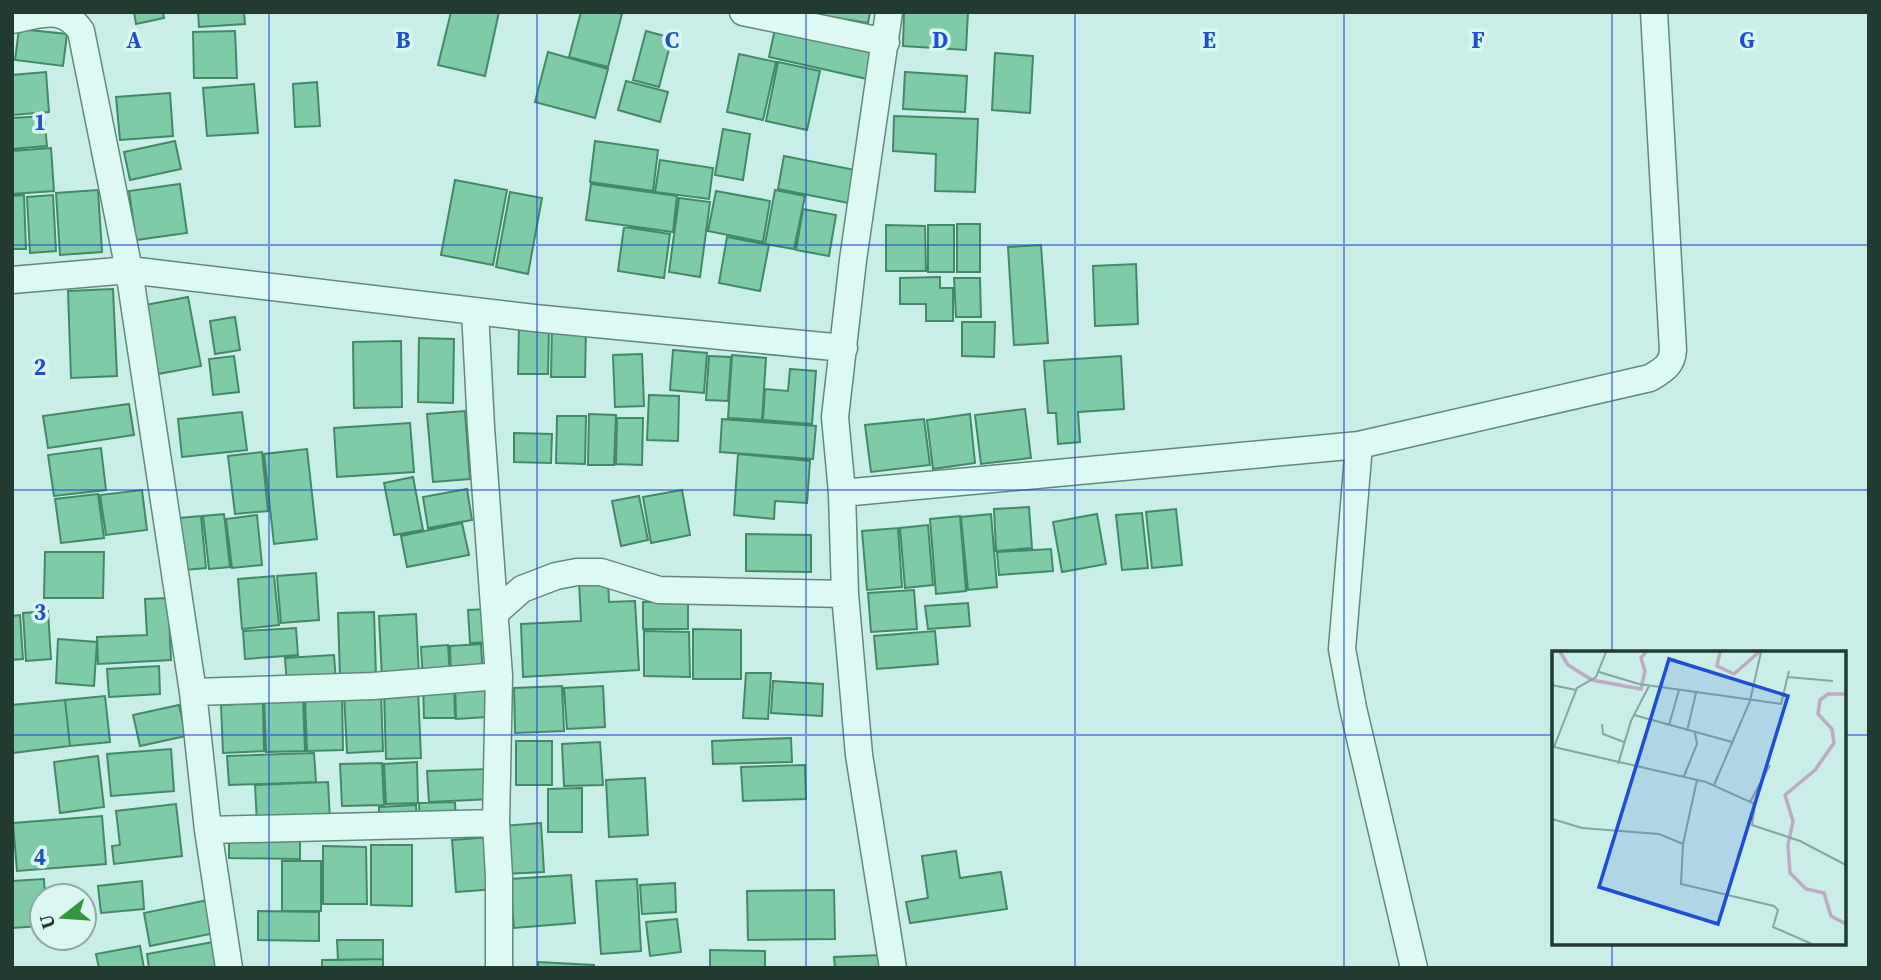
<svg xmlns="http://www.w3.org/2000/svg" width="1881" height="980" font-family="'Source Serif 4',serif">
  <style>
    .building { fill: #80cba7; stroke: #448967; stroke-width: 2 }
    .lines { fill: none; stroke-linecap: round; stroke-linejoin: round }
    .street-casing { stroke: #5e8b7a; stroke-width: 29 }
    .street { stroke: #ddf9f3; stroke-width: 26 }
    .grid { fill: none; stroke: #1d4ed8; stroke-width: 2; stroke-opacity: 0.55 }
    .inset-river { fill: none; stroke: #beaac3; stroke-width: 3.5 }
    .inset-road { fill: none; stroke: #86a69e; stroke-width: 2 }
    .view { fill: #1d4ed8; fill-opacity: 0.15; stroke: #1d4ed8; stroke-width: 3.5 }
    .inset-edge { fill: none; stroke: #213b30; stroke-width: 3.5 }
    .grid-label { font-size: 23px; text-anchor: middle; font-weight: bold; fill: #1d4ed8; stroke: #d9f6f0; stroke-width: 7; stroke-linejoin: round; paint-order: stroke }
  </style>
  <rect width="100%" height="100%" fill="#c9eee7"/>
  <path class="building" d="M134 12H163L164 18 136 24Z
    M198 12H244L245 24 199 27Z
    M451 12H499L485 76 438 65Z
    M581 12H614L622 14 608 67 569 57Z
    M819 12H870L868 23 819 15Z
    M904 12H968L966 50 903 46Z
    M776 24 873 45 867 79 769 57Z
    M19 29 67 34 63 66 15 60Z
    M235 31 237 78H194L193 32Z
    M646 31 672 38 659 87 633 80Z
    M548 52 608 69 595 118 535 102Z
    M995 53 1033 56 1030 113 992 110Z
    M739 54 776 62 763 120 727 112Z
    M778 62 820 71 807 130 766 121Z
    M46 72 49 112 12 115V75Z
    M905 72 967 76 965 112 903 109Z
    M626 81 668 92 660 122 618 110Z
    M317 82 320 126 295 127 293 84Z
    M254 84 258 133 207 136 203 88Z
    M170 93 173 136 120 140 116 97Z
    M44 116 47 146 12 149V118Z
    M894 116 978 119 975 192 935 191 936 154 893 151Z
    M723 129 750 134 743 180 715 175Z
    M175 141 181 169 130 180 124 152Z
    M595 141 658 150 653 191 590 182Z
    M51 148 54 191 12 194V151Z
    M784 156 855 170 849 203 778 189Z
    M660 160 713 168 709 199 655 192Z
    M455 180 507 190 493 265 441 255Z
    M180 184 187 233 136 240 129 191Z
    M591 184 677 196 673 232 586 220Z
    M98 190 102 252 60 255 56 193Z
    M775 190 805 196 794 249 765 244Z
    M716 191 770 201 763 242 708 231Z
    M510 192 542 198 528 274 496 267Z
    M24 195 26 249H12V196Z
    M53 195 56 251 30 253 27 197Z
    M679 198 710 202 700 277 669 272Z
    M803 209 836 215 829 256 796 250Z
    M957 224H980V272H957Z
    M886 225 925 226 926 271H886Z
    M928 225H954V272H928Z
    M624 227 670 234 664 278 618 271Z
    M727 237 769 245 760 291 719 283Z
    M1041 245 1048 343 1014 345 1008 247Z
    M1136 264 1138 324 1095 326 1093 266Z
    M940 277V288H953V321H926V304H900V278Z
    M954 278H980L981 317H956Z
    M113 289 117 376 71 378 68 291Z
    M188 297 201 366 158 374 145 305Z
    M235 317 240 350 215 354 210 321Z
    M962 322H995L994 357 962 356Z
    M519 327H549L548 374H518Z
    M552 327 586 328 585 377H551Z
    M419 338 454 339 453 403 418 402Z
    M401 341 402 407 354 408 353 342Z
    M673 350 707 353 704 393 670 390Z
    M642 354 644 406 615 407 613 355Z
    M732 355 766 358 762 420 728 418Z
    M234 356 239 392 213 395 209 359Z
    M709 356 731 357 728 401 706 400Z
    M1121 356 1124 409 1078 412 1080 442 1058 444 1056 413H1048L1044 361Z
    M790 369 816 371 812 424 763 420 765 389 788 391Z
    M649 395 679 396 678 441 647 440Z
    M129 404 134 435 48 448 43 416Z
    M1025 409 1031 458 981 464 975 415Z
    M465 411 470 479 433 482 427 414Z
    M242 412 247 450 182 457 178 419Z
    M589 414 616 415 614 465H588Z
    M970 414 975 463 933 469 927 420Z
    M557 416H586L585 464 556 463Z
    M617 418H643L642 465 616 464Z
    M722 419 816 426 813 459 720 452Z
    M924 419 930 465 871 472 865 425Z
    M410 423 414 472 337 477 334 428Z
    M514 433 552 434 551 463 514 462Z
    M101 448 106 490 54 496 48 455Z
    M307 449 317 539 274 544 264 454Z
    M262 452 268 511 235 514 228 456Z
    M738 454 810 461 807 503 775 501 774 519 734 515Z
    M413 477 423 530 394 535 384 483Z
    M467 489 472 520 428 528 423 497Z
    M142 490 147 530 106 535 100 495Z
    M682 490 690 535 651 543 643 497Z
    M98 494 104 538 61 543 55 499Z
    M639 496 648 540 621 546 612 501Z
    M1029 507 1032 548 996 551 994 509Z
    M1176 509 1182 565 1152 568 1146 512Z
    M1142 513 1148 568 1122 570 1116 515Z
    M224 514 230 567 209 569 203 516Z
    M991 514 997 587 968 590 961 517Z
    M1097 514 1106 564 1062 572 1053 522Z
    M257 515 262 565 232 568 226 519Z
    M201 516 206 568 185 570 179 518Z
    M960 516 966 591 936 594 930 519Z
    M462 523 469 555 407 567 401 536Z
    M928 525 933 585 905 588 900 528Z
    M898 528 902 587 867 590 862 531Z
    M746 534 811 535V572L746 571Z
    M1051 549 1053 571 999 575 997 552Z
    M45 552H104L103 598H44Z
    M316 573 319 620 281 623 277 576Z
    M274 576 279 625 242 629 238 579Z
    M608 580 609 602 635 601 639 670 523 677 521 624 581 621 579 582Z
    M914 590 917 629 871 632 868 593Z
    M168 598 171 660 98 664 97 637 147 635 145 599Z
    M643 602H688V629H643Z
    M968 603 970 626 928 629 925 606Z
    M490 609 492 642 470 643 468 610Z
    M48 611 51 659 26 661 23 613Z
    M374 612 376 677 340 678 338 613Z
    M416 614 419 676 382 678 379 616Z
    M20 615 23 659 12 660V616Z
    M296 628 298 655 245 659 243 631Z
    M693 629 741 630V679H693Z
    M644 631 689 632 690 677 644 676Z
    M935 631 938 664 877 669 874 636Z
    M58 639 97 642 94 686 56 683Z
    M481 644 483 676 451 678 450 646Z
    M448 645 450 678 423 680 421 647Z
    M334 655 336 682 287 685 285 658Z
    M159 666 160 694 109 697 107 669Z
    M746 673H771L768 719 743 718Z
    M486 680 487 717 456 719 455 681Z
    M773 681 823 684 822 716 771 713Z
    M423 682H454L455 718H424Z
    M562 686 564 731 515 733 514 688Z
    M603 686 605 727 567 729 564 688Z
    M418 689 421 758 386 759 384 690Z
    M381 691 383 751 347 753 344 693Z
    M105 696 110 742 70 746 65 700Z
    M342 697 343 750 307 751 305 698Z
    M303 698 305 751 266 752 264 699Z
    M65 700 70 746 12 753V705Z
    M263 703 264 751 223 753 221 705Z
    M179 705 186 736 140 746 133 715Z
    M791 738 792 762 713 764 712 741Z
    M516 741H552V785H516Z
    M600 742 603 785 564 786 562 744Z
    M171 749 174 791 111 796 107 754Z
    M314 753 316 782 229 785 227 756Z
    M98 756 104 807 60 813 54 762Z
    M417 762 418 803 386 804 384 764Z
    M382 763 384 805 342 806 340 764Z
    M805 765 806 799 743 801 741 767Z
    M490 769 492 799 429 802 427 771Z
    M645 778 648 835 609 837 606 780Z
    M328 782 330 820 257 823 255 785Z
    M582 788V832H548V789Z
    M455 802 456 821 420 822 419 803Z
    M176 804 182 856 114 864 112 846 120 845 116 811Z
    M416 805 417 823 379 825V807Z
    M102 816 106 864 17 871 13 823Z
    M541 823 544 872 503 874 500 826Z
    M492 837 497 889 456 892 452 840Z
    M229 839H300V859L229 858Z
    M371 845H412V906L371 905Z
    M323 846 366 847 367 904H323Z
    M956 851 960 878 1001 872 1007 909 910 923 906 902 928 898 922 856Z
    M282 861H321V911H282Z
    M571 875 575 923 514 928 510 879Z
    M44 879 45 896H42V926L12 928V881Z
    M637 879 641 951 601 954 596 881Z
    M142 881 144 909 101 913 98 886Z
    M675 883 676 912 642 914 640 885Z
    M834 890 835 939 748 940 747 891Z
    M208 900 215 933 150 946 144 913Z
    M258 911 319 912V941L258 940Z
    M677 919 681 952 650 956 646 922Z
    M337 940H383V959L338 960Z
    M219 941 224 968H149L147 954Z
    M140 946 144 968H99L96 954Z
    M710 950 765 951V968H710Z
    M880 955 881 968H835L834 957Z
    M383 959V968H322V960Z
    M538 962 594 965V968H538Z"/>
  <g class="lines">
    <defs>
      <path id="street" d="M743 12 886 42
        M889 12 853 260 835 417 842 493 845 594 859 755 893 968
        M12 20C40 15 63 4 81 31L129 270 193 692 208 830 229 968
        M12 280 129 270 534 318 844 348
        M475 311 481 427 499 676 496 823 499 877V968
        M1359 445 1342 649 1353 708 1414 968
        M842 493 1359 445 1650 378C1663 370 1672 366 1673 350L1654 12
        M495 613 522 589 556 576 577 572H601L659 590 845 594
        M193 692 373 686 499 676
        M208 830 496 823"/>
    </defs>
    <use href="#street" class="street-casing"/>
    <use href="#street" class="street"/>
  </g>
  <path class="grid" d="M269 12V968M537 12V968M806 12V968M1075 12V968M1344 12V968M1612 12V653M12 245H1869M12 490H1869M12 735H1554M1844 735H1869M1612 943V968"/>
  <g transform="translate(1552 651)">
    <rect width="294" height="294" fill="#c9eee7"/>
    <path class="inset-river" d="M8 1 16 14 40 29 89 38 93 20 89 7 94 1M168 1 165 15 182 23 207 1M294 43H276L268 49 266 63 280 78 282 92 263 119 233 144 241 170 236 194 238 222 254 238 272 242 279 265 294 273"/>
    <path class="inset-road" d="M54 1 44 26 25 37 2 96 154 131 203 153 200 174 248 190 294 214M47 21 87 33 229 53 237 20M235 26 281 30M0 34 24 39M82 64 180 91M50 73 51 83 72 91M117 74 127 39M135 80 144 42M66 113 79 70 97 35M132 125 145 93 143 82M145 129 131 193 129 233 222 255 226 259 221 276 260 293M162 134 198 50 209 1M198 151 218 114M0 168 30 177 107 183 131 193"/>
    <path class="view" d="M117 8 236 45 166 273 47 236Z"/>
    <rect width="294" height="294" class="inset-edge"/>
  </g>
  <g class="grid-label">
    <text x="134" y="48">A</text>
    <text x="403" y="48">B</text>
    <text x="672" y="48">C</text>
    <text x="940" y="48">D</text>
    <text x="1209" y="48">E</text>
    <text x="1478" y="48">F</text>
    <text x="1747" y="48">G</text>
    <text x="40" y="130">1</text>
    <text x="40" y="375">2</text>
    <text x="40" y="620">3</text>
    <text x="40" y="865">4</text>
  </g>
  <rect width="1881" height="980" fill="none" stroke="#213b30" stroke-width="28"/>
  <g transform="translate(63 917) rotate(253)"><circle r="33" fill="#d9f6f0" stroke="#8faba3" stroke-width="2"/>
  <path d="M0-5L12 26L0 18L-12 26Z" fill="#2f9939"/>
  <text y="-10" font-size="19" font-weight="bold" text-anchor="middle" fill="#213b30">U</text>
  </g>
</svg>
